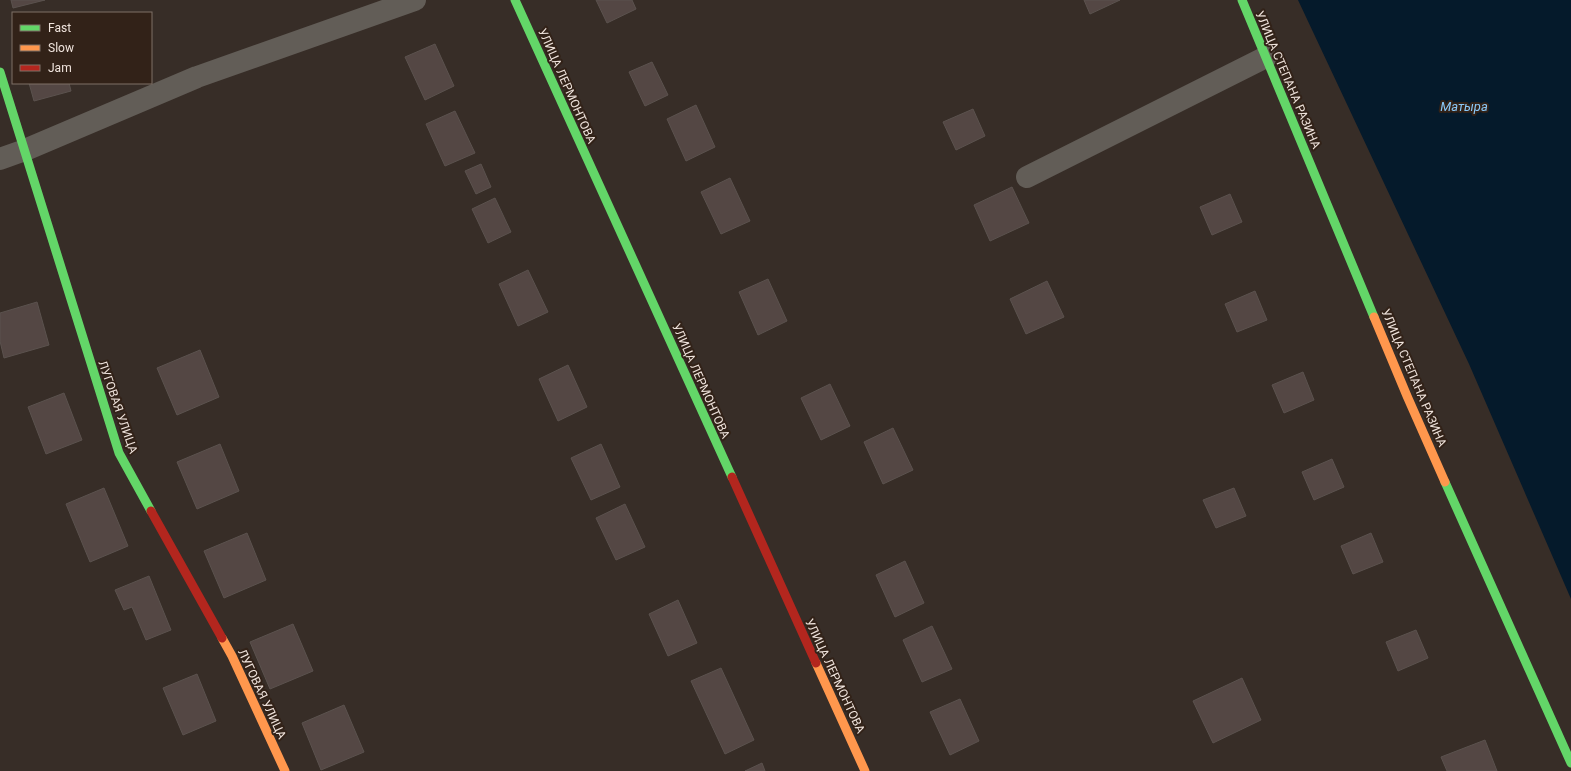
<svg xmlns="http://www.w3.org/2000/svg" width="1571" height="771" font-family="Roboto,sans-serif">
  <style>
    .water { fill: #051a2b }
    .building { fill: #544744; stroke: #5b524e }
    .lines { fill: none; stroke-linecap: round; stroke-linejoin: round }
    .street { stroke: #625d57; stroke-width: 22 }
    .fast { stroke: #63d668; stroke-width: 9 }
    .slow { stroke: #ff974d; stroke-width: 9 }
    .jam { stroke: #b3261e; stroke-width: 9 }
    .labels { text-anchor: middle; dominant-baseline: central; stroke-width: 4; stroke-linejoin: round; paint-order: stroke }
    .street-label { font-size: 12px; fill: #f0e4dd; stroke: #322218 }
    .water-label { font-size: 13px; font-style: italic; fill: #8ac9f9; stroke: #322218 }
  </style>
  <rect width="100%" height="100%" fill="#372d27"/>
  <path class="water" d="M1298 0H1571V599L1469 364Z"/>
  <path class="building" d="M11 0H45L13 8Z
    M596 0H632L636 9 607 23Z
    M1084 0H1120L1090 14Z
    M435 44 454 86 425 100 405 57Z
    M652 62 668 95 645 106 629 72Z
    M29 83H69L71 91 34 101Z
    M696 105 715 147 686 161 667 119Z
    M973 109 985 136 956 150 943 122Z
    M455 111 475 153 445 166 426 124Z
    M481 164 491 187 476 194 465 171Z
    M730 178 750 221 721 234 701 192Z
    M1012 187 1029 223 990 241 974 205Z
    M1230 194 1242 222 1212 235 1200 207Z
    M495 198 511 232 488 243 472 209Z
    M528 270 548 312 518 326 499 284Z
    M768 279 787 321 758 335 739 292Z
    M1047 281 1064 317 1026 334 1010 299Z
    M1255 291 1267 320 1237 332 1225 304Z
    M37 302 49 345 4 358 0 341V313Z
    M200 350 219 397 177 415 157 368Z
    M568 365 587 407 558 421 539 379Z
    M1303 372 1314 400 1284 413 1272 385Z
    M830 384 850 426 821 440 801 398Z
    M64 393 82 440 46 454 28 407Z
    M893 428 913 470 883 484 864 442Z
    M220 444 239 491 197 509 177 462Z
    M601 444 620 487 591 500 571 458Z
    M1332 459 1344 487 1314 500 1302 472Z
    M104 488 128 546 90 562 66 504Z
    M1234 488 1246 516 1216 528 1203 500Z
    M625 504 645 547 616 560 596 518Z
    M247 533 266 580 224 598 204 551Z
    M1371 533 1383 562 1353 574 1341 546Z
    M905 561 924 603 895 617 876 575Z
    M149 576 171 630 146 640 132 607 124 610 115 590Z
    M678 600 697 643 668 656 649 614Z
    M293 624 313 671 270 689 250 642Z
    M932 626 952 669 922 682 903 640Z
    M1416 630 1428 658 1398 671 1386 642Z
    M721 668 754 740 725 754 691 681Z
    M197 674 216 721 183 735 163 688Z
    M1242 678 1261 720 1213 743 1193 701Z
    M960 699 979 741 950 755 930 712Z
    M344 705 364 752 321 770 302 723Z
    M1485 740 1497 771H1447L1441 757Z
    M762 763 765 771H745Z"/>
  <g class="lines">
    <path class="street" d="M0 159 25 150 197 77 415 0
      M1027 177 1266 57"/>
    <path class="fast" d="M515 0 732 477
      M1242 0 1374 317
      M0 72 119 453 151 511
      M1445 482 1571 763"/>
    <path class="slow" d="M1374 317 1407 396 1445 482
      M222 638 232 656 285 771
      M816 663 865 771"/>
    <path class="jam" d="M732 477 816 663
      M151 511 222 638"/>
  </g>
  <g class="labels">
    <g class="street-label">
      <text transform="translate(1288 80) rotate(67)">УЛИЦА СТЕПАНА РАЗИНА</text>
      <text transform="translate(567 86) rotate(66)">УЛИЦА ЛЕРМОНТОВА</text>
      <text transform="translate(1414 378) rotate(67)">УЛИЦА СТЕПАНА РАЗИНА</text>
      <text transform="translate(701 381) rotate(66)">УЛИЦА ЛЕРМОНТОВА</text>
      <text transform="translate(118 407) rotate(71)">ЛУГОВАЯ УЛИЦА</text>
      <text transform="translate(835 676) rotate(65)">УЛИЦА ЛЕРМОНТОВА</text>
      <text transform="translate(262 694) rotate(65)">ЛУГОВАЯ УЛИЦА</text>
    </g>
    <g class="water-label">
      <text x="1464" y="106">Матыра</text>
    </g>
  </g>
  <rect x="12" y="12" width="140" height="72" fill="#322218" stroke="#7e7067"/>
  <rect x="20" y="25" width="20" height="6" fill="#63d668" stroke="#7e7067"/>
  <text x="48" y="32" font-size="12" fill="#f0e4dd">Fast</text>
  <rect x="20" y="45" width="20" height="6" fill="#ff974d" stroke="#7e7067"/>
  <text x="48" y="52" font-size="12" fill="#f0e4dd">Slow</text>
  <rect x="20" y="65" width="20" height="6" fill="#b3261e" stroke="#7e7067"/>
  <text x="48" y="72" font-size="12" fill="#f0e4dd">Jam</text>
</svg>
